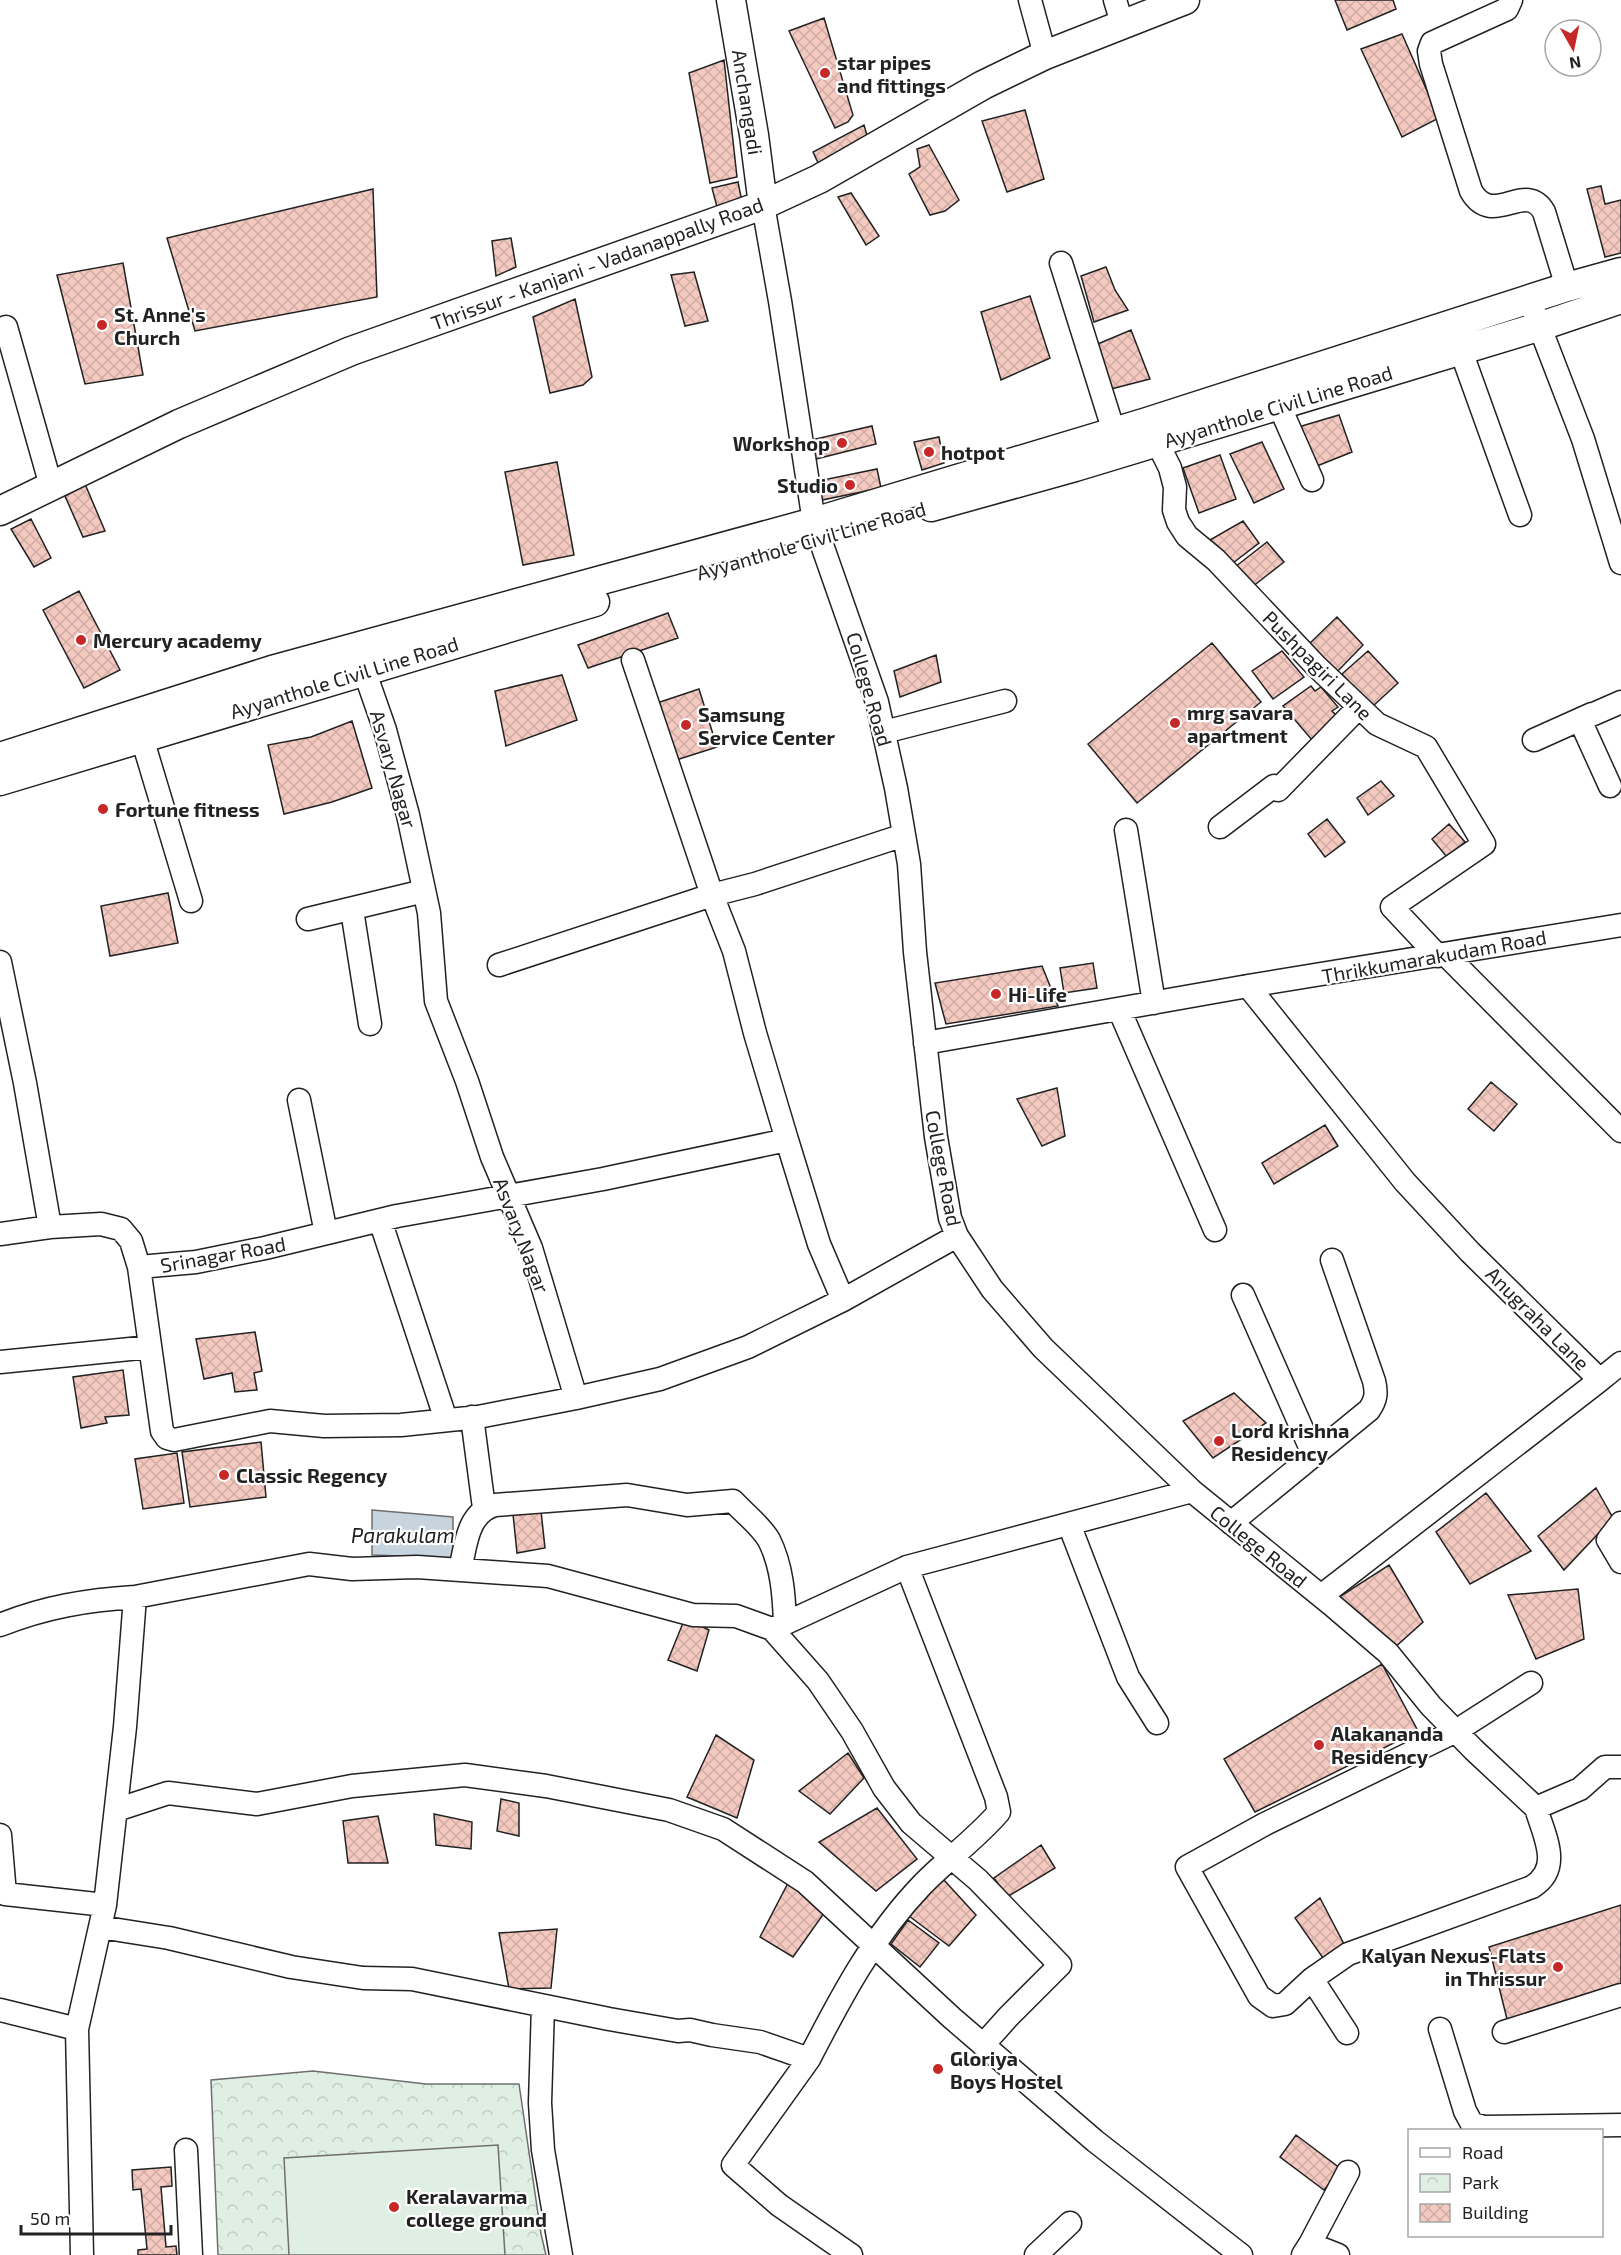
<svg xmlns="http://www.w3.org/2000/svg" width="1621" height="2255" font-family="'Exo 2',sans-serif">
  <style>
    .park { fill: url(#park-crowns); stroke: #6f6f6f; stroke-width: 1.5 }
    .pitch { fill: #e0efe3; stroke: #6f6f6f; stroke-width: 1.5 }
    .water { fill: #c7d3dd; stroke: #6f6f6f; stroke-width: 1.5 }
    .building { fill: url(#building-cross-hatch); stroke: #222; stroke-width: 1.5 }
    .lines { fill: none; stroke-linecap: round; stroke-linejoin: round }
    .minor-casing { stroke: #222; stroke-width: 25 }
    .major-casing { stroke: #222; stroke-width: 31 }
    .minor { stroke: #fff; stroke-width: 22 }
    .major { stroke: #fff; stroke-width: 28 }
    .poi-dot { fill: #c62828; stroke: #fff; stroke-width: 2 }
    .labels { text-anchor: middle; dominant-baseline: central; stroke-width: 4.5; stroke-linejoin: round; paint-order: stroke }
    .poi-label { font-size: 20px; font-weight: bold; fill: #222; stroke: #fff; text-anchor: start }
    .street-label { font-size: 20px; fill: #222; stroke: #fff }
    .water-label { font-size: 21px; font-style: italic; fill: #222; stroke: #fff }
  </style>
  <defs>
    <pattern id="park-crowns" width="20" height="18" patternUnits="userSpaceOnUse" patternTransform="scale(1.5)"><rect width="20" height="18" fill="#e0efe3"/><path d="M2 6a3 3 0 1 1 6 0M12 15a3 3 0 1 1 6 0" fill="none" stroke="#c0cdc2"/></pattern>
    <pattern id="building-cross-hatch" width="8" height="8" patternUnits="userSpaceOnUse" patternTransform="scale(1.5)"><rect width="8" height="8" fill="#f3c9c0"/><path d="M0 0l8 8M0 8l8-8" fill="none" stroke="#d0aca5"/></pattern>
  </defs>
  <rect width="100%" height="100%" fill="#fff"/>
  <path class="park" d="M313 2071 426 2084H519L541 2234 546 2255H218L211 2080Z"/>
  <path class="pitch" d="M498 2145 505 2255H289L284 2158Z"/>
  <path class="water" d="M372 1510 453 1517V1558L372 1555Z"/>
  <path class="building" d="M1335 0H1393L1396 9 1347 30Z
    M824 18 853 115 848 122 835 128 789 31Z
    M1402 34 1439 118 1402 137 1361 49Z
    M724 60 737 177 710 183 689 73Z
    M1025 110 1044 179 1007 192 982 121Z
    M864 125 869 142 820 167 813 152Z
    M929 145 959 200 945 211 930 215 909 174 920 167 917 149Z
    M738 182 742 202 717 207 712 188Z
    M1601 186 1605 204 1621 200V253L1605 257 1587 189Z
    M373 189 377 297 195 331 167 238Z
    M851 193 879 236 866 245 838 197Z
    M511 238 516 267 496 276 492 241Z
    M123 263 143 375 85 384 57 275Z
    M1106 267 1115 290 1128 310 1094 322 1081 276Z
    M694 272 708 321 685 326 671 275Z
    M1030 296 1050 358 1001 380 981 312Z
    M575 299 592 377 583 385 550 393 533 317Z
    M1131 330 1150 379 1107 390 1093 346Z
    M1339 415 1352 452 1312 468 1295 428Z
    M872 426 876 444 812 460 807 441Z
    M939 437 944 463 922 470 914 442Z
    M1262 442 1284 489 1254 503 1230 454Z
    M1220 455 1236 499 1199 513 1183 468Z
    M557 462 574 555 523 565 505 472Z
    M877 469 881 488 822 500 818 481Z
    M85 484 105 531 83 537 65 496Z
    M31 519 51 558 34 567 11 529Z
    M1243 521 1259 543 1229 566 1210 540Z
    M1267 542 1284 562 1252 587 1235 567Z
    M79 591 120 670 84 688 43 610Z
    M668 613 678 638 588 668 578 645Z
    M1337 617 1363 645 1336 673 1308 645Z
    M1212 643 1261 702 1137 803 1088 744Z
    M1282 651 1304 677 1273 699 1252 671Z
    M1368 651 1398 683 1372 707 1342 674Z
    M936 655 941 682 900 697 894 671Z
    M562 675 577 720 506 746 495 691Z
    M1311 686 1315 691 1321 687 1338 707 1332 711 1339 718 1312 740 1283 706Z
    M699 689 717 747 673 761 654 704Z
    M352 721 372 788 332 802 284 814 268 745 311 737Z
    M1381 781 1394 796 1368 815 1357 798Z
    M1327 819 1345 842 1325 857 1308 834Z
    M1449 824 1465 842 1447 857 1432 839Z
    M168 893 178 943 110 956 101 906Z
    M1093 963 1097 988 1064 993 1060 968Z
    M1042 966 1058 1006 946 1024 935 983Z
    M1491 1082 1517 1104 1494 1131 1468 1109Z
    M1057 1088 1065 1136 1042 1146 1017 1099Z
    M1325 1125 1338 1146 1274 1184 1262 1163Z
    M255 1332 262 1371 254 1373 257 1390 235 1392 232 1373 204 1379 196 1339Z
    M123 1370 129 1415 105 1417 107 1423 81 1428 73 1377Z
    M1234 1393 1266 1423 1213 1458 1183 1421Z
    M261 1442 266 1497 190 1507 182 1452Z
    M177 1453 184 1503 143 1509 135 1459Z
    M1596 1488 1613 1518 1564 1570 1538 1536Z
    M1486 1493 1531 1551 1470 1584 1436 1532Z
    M541 1511 545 1548 517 1553 513 1514Z
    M1389 1565 1423 1622 1393 1649 1336 1599Z
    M1578 1589 1584 1639 1536 1659 1508 1595Z
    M685 1618 709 1630 697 1671 668 1660Z
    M1382 1664 1418 1731 1255 1812 1224 1759Z
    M716 1735 754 1760 737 1818 687 1797Z
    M848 1753 864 1778 830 1814 799 1791Z
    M501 1799 519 1803V1836L497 1831Z
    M877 1808 917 1859 876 1891 819 1842Z
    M434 1814 472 1822 471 1849 436 1845Z
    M378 1816 388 1863H348L343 1821Z
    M1041 1845 1055 1868 1007 1897 994 1878Z
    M943 1879 976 1915 949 1946 909 1916Z
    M788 1883 827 1909 793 1957 760 1937Z
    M1320 1898 1344 1944 1323 1958 1295 1918Z
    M1621 1905V1987L1508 2023 1489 1947Z
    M908 1920 939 1943 920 1967 891 1944Z
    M557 1929 551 1988 509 1989 499 1933Z
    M1296 2135 1341 2169 1324 2190 1280 2157Z
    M171 2167 172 2186 161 2187 166 2247 176 2246 177 2255H138V2250L147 2249 141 2189 133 2190 132 2170Z"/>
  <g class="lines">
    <defs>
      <path id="minor" d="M1030 0 1045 55
        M1115 0 1122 23
        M1511 0 1507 9 1432 43 1429 51 1431 64 1471 191C1493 229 1525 179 1544 212L1567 287
        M763 205 780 301 814 522 877 702 896 788 909 864 915 952 936 1137 950 1218 957 1236 992 1289 1043 1348 1192 1491 1332 1605 1388 1653 1431 1706 1474 1750 1536 1808 1580 1789 1605 1767H1621
        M1061 263 1114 432
        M1529 299 1583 439 1621 563
        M6 327 51 486
        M1461 351 1520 515
        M1279 405 1312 480
        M1157 442 1170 468 1175 487 1174 510 1178 522 1187 536 1216 560 1316 666 1377 724 1426 747 1484 844 1392 907 1438 956
        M364 670 385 730 408 815 429 913 436 1001 467 1081 492 1157 531 1248 576 1398 660 1379 748 1347 843 1300 957 1236
        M884 732 1005 701
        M142 738 191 901
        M1534 740 1592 714
        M1610 786 1580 720 1621 702
        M1220 827 1274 786 1278 790 1359 707
        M1126 830 1154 1003
        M352 910 370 1024
        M308 919 424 891
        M1446 955 1621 1131
        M0 962 25 1083 50 1227 101 1224 121 1229 131 1241 139 1267 196 1262 265 1248 397 1216 603 1179 787 1140 755 1033 734 951 712 895 633 660
        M499 965 712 895 755 884 904 835
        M1248 986 1405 1182 1470 1252 1600 1380 1321 1596
        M1119 1009 1215 1230
        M925 1043 1248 986 1621 925
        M299 1100 326 1233
        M787 1140 819 1244 843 1300
        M380 1220 446 1420
        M0 1234 50 1227
        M139 1267 162 1431 167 1438 174 1440 270 1421 324 1426 401 1425 478 1417 576 1398
        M1243 1295 1314 1456
        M0 1362 150 1347
        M1600 1380 1621 1363
        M472 1417 484 1508
        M1231 1523 1369 1410C1376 1400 1377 1393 1374 1381L1332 1260
        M1621 1523 1608 1540 1621 1562
        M1069 1524 1128 1677 1157 1723
        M460 1570C466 1545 467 1513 495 1505L627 1495 687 1505 733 1501C744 1513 761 1526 769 1540 782 1566 784 1595 785 1623
        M135 1597 309 1564 352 1569 417 1567 548 1576 693 1615 736 1616 772 1629 818 1681 852 1731 884 1788 911 1823 978 1880 1060 1965 1008 2017 983 2045
        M0 1625C45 1607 87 1600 135 1597L125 1727 105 1905 77 2029 0 2010
        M773 1629 907 1567 1192 1491
        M116 1810 168 1793 257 1804 352 1786 465 1775 546 1786 669 1810 723 1829 805 1882 952 2018 1095 2141 1241 2255
        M0 1835 5 1894 105 1905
        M100 1927 169 1938 291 1967 363 1978 412 1979 609 2019 678 2031 690 2030 712 2035 760 2042 809 2059C841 1997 873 1936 922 1885 946 1860 976 1839 999 1812L996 1797 907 1567
        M1312 1979 1285 2004 1273 2006 1259 1996 1187 1867 1265 1824 1456 1731 1531 1683
        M543 2006 540 2103 543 2150 561 2255
        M77 2029 82 2255
        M1440 2029 1465 2111 1472 2124 1484 2127 1621 2125
        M1504 2032 1621 1995
        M1347 2033 1312 1979 1348 1954 1532 1887C1563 1868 1544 1836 1536 1808
        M809 2059 733 2165 779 2205 851 2255
        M186 2150 191 2255
        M1310 2244 1348 2172
        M1036 2255 1070 2223
        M1303 2255 1310 2244 1338 2255"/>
      <path id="major" d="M731 0 754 135 763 205
        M931 507 1075 467 1541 326 1621 299
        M0 511 179 424 351 351 763 205 819 179 983 85 1045 55 1185 0
        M0 757 272 670 814 522 1147 422 1567 287 1621 272
        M0 781 595 602"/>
    </defs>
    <use href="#minor" class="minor-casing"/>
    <use href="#major" class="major-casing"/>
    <use href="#minor" class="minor"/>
    <use href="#major" class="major"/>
  </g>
  <g class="poi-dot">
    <circle cx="825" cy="73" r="6"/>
    <circle cx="102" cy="325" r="6"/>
    <circle cx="842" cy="443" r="6"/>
    <circle cx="929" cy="452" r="6"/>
    <circle cx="850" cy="485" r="6"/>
    <circle cx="81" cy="640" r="6"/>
    <circle cx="1175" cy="723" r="6"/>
    <circle cx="686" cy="725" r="6"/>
    <circle cx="103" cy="809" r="6"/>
    <circle cx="996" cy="994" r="6"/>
    <circle cx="1219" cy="1441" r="6"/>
    <circle cx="224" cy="1475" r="6"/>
    <circle cx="1319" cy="1745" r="6"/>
    <circle cx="1558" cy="1967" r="6"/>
    <circle cx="938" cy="2069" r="6"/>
    <circle cx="394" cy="2207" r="6"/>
  </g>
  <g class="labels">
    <g class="poi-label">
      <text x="837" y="62">star pipes<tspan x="837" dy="23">and fittings</tspan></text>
      <text x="114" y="314">St. Anne's<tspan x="114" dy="23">Church</tspan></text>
      <text x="830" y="443" text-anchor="end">Workshop</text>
      <text x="941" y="452">hotpot</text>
      <text x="838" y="485" text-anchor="end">Studio</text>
      <text x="93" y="640">Mercury academy</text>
      <text x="1187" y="712">mrg savara<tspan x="1187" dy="23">apartment</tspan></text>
      <text x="698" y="714">Samsung<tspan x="698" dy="23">Service Center</tspan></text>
      <text x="115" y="809">Fortune fitness</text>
      <text x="1008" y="994">Hi-life</text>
      <text x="1231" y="1430">Lord krishna<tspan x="1231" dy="23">Residency</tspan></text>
      <text x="236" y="1475">Classic Regency</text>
      <text x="1331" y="1733">Alakananda<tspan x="1331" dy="23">Residency</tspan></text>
      <text x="1546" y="1955" text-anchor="end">Kalyan Nexus-Flats<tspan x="1546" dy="23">in Thrissur</tspan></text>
      <text x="950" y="2058">Gloriya<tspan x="950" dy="23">Boys Hostel</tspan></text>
      <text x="406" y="2196">Keralavarma<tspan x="406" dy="23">college ground</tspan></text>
    </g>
    <g class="street-label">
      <text transform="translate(748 102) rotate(81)">Anchangadi</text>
      <text transform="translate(597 263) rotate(-20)">Thrissur - Kanjani - Vadanappally Road</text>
      <text transform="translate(1278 406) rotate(-17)">Ayyanthole Civil Line Road</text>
      <text transform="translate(811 540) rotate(-16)">Ayyanthole Civil Line Road</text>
      <text transform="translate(1318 665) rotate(45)">Pushpagiri Lane</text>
      <text transform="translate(344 677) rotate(-17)">Ayyanthole Civil Line Road</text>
      <text transform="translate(870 689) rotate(74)">College Road</text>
      <text transform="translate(394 769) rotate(74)">Asvary Nagar</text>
      <text transform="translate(1434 956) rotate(-10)">Thrikkumarakudam Road</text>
      <text transform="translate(944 1168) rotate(79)">College Road</text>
      <text transform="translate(522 1235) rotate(69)">Asvary Nagar</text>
      <text transform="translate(223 1254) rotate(-10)">Srinagar Road</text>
      <text transform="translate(1538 1318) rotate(45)">Anugraha Lane</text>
      <text transform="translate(1259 1546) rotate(39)">College Road</text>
    </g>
    <g class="water-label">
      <text x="403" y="1534">Parakulam</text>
    </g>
  </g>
  <rect x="1408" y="2129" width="195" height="108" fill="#ffffff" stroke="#a7a7a7" stroke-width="1.5"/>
  <rect x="1420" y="2148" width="30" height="9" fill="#ffffff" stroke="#a7a7a7" stroke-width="1.5"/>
  <text x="1462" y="2159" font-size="18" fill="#222222">Road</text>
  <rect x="1420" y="2174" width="30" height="18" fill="url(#park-crowns)" stroke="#a7a7a7" stroke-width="1.5"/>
  <text x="1462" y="2189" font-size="18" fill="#222222">Park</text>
  <rect x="1420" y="2204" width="30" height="18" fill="url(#building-cross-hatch)" stroke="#a7a7a7" stroke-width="1.5"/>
  <text x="1462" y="2219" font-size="18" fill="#222222">Building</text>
  <g transform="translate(1573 48) rotate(171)"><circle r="28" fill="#ffffff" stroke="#a7a7a7" stroke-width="1.5"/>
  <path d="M0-4.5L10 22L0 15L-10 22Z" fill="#c62828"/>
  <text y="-9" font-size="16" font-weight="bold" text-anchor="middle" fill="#222222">N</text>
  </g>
  <path d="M21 2225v9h150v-9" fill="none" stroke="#222222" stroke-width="3"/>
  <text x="30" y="2225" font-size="18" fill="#222222" stroke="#ffffff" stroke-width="4.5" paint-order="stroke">50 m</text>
</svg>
